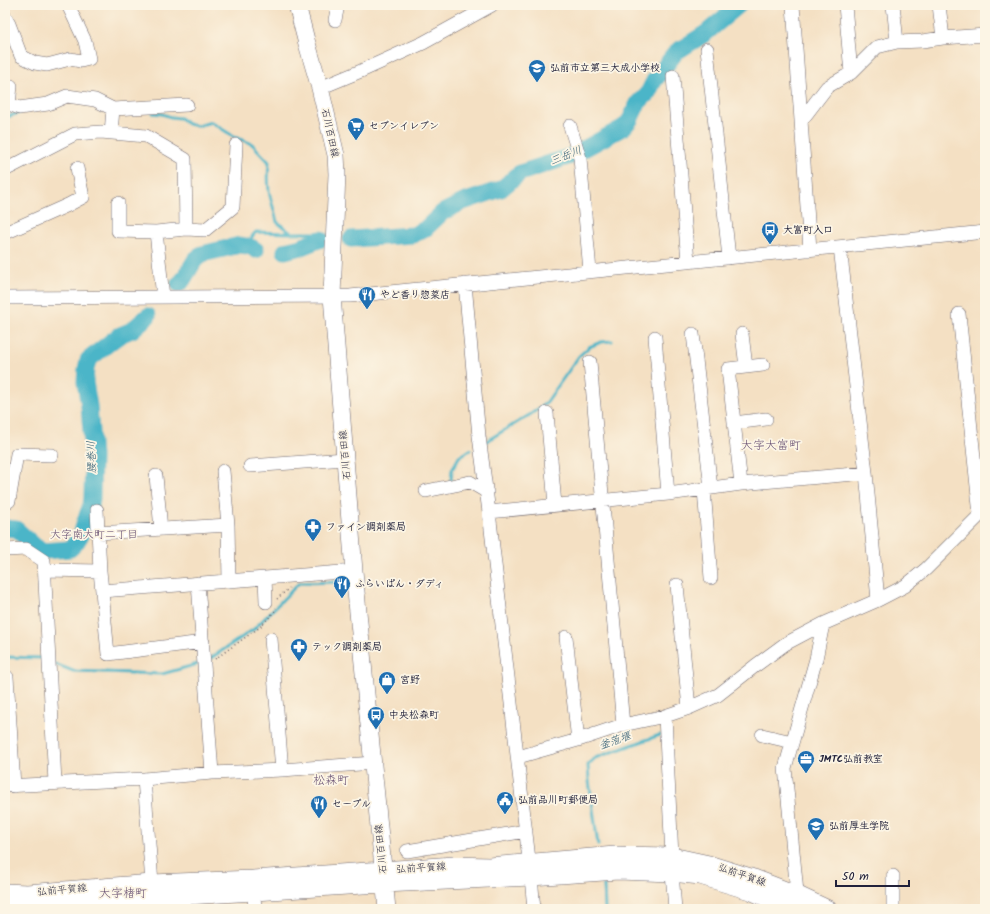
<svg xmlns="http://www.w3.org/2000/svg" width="990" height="914" font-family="Kalam,'Klee One',sans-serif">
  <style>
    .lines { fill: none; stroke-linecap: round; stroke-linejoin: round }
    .stream { stroke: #4bb5c8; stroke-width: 3 }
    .river { stroke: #4bb5c8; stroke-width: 17 }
    .minor-casing { stroke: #6c646b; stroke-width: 14 }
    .major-casing { stroke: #6c646b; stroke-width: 18 }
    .path { stroke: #6c646b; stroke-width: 1.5; stroke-dasharray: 1 3; stroke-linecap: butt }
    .minor { stroke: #fff; stroke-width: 13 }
    .major { stroke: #fff; stroke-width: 17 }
    .labels { text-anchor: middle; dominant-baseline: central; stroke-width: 3.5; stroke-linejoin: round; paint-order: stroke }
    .poi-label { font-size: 10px; font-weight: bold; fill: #22223b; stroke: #fcf5e5; text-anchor: start }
    .street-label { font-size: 10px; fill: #22223b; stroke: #fcf5e5 }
    .water-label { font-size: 11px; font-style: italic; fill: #325d73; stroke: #fcf5e5 }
    .neighbourhood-label { font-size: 11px; fill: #644c70; stroke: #fcf5e5 }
    .quarter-label { font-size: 12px; fill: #644c70; stroke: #fcf5e5 }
  </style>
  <rect width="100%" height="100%" fill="#fcf5e5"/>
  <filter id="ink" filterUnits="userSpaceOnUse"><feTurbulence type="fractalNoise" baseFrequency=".025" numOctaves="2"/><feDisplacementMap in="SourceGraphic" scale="8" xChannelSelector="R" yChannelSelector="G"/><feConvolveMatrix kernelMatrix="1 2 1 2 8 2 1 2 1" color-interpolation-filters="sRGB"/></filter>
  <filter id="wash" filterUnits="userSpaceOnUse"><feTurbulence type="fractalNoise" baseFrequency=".012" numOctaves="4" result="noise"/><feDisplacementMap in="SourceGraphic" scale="16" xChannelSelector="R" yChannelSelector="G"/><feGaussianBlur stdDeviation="0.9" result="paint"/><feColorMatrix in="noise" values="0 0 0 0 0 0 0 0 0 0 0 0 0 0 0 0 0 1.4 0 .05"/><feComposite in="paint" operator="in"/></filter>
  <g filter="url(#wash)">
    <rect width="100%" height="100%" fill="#f4e0c3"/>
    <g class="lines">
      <path class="stream" d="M153 113 162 114 171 117 180 118 188 124 198 126 211 122 233 136 252 144 269 162C268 172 268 182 269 191 271 202 275 212 277 222L291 233H316
        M5 119 7 117 19 113
        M246 246C251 241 251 236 256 232L291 233
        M485 442 531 414 546 403 579 356 589 347 601 342 612 341
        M451 480 452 470 459 457 470 450
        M5 657 42 658
        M211 658 254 629 299 583 340 582
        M55 664 73 671 162 674 198 664
        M598 845 589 781 588 765 595 758 660 735
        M604 885 605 909"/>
      <path class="river" d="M351 239 413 235 425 229 443 212 463 202 501 189 520 173 571 156 624 127 630 120 638 103 648 93 654 81 676 52 706 33 739 5
        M285 251 301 247 321 239
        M179 284 183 280 195 260 202 254 240 245 251 247 256 250
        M5 528 16 529 36 547 44 551 70 549 76 543 82 533 84 524 91 505 92 498 93 457 89 406 85 382 86 369 88 360 113 340 120 335 132 330 148 316"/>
    </g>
  </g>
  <g filter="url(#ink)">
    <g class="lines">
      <defs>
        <path id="minor" d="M793 5 810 250
          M845 5 851 73
          M893 5 897 42
          M939 5 943 38
          M5 17 9 24 21 56 35 63 47 65 70 59 81 61 89 59 85 41 68 5
          M335 20 338 5
          M707 49 729 258
          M673 76 688 262
          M5 85 11 86 9 104 19 108 48 104 67 96 95 100 113 109 187 105
          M320 88 361 71 423 43 492 5
          M801 121 827 87 851 73 877 47 897 42 922 41 943 38 985 35
          M570 126 580 158 590 271
          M111 133 113 109
          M5 170 75 134 101 132 146 136 185 159 186 229 156 232 163 297
          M118 203V231L156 232
          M186 229 205 230 233 207 236 145
          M5 233 68 205 83 197 77 168
          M840 247 866 473 878 600
          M465 284 479 436 489 512 531 877 534 909
          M5 298 350 296 985 232
          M959 314 980 515
          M693 334 711 488
          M742 334 746 367
          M655 337 668 494
          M590 362 623 725
          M547 413 555 505
          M734 423 766 419
          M250 466 345 459
          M223 471 228 525 229 581
          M156 476 161 529
          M741 484 728 369 763 365
          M704 489 711 578
          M426 491 470 482 487 492
          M5 500 9 501 17 454 52 455
          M97 510 100 571
          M489 512 668 494 741 484 866 473
          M98 533 228 525
          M5 550 26 549 44 561 55 783
          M45 570 100 571 102 591 354 571
          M265 578 266 602
          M198 583 212 773
          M677 585 689 708
          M102 591 108 654 203 642
          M566 637 578 740
          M271 639 282 770
          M7 677 14 786
          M665 716 672 856
          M762 735 792 742
          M518 757 578 740 623 725 665 716 689 708 718 695 755 666 785 644 823 624 878 600 905 586 926 569 985 510
          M144 779 154 909
          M5 786 144 779 212 773 282 770 373 763
          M407 851 526 831
          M672 873 675 909
          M253 883 255 909
          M798 903 785 768 816 659 823 624
          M893 909V876"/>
        <path id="major" d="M297 5 306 40 320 88 336 155 337 174 332 296 354 571 387 909
          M5 892 27 893 152 883 253 879 454 865 489 866 615 855 672 856 709 864 754 878 798 895 828 909
          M5 907H27L153 898 254 892 363 885 531 877 618 871 672 873 700 876 750 891 792 909"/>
      </defs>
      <use href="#minor" class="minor-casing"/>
      <use href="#major" class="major-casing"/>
      <path class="path" d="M277 599 289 588
        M215 659 260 627 275 611 276 608"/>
      <use href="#minor" class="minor"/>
      <use href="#major" class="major"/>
    </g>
  </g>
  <defs>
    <symbol id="school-pin" viewBox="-11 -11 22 30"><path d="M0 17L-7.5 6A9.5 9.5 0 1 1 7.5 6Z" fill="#1f6fb2" stroke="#fcf5e5"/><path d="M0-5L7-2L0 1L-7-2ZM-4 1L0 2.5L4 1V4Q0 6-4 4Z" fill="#fff"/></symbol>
    <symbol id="supermarket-pin" viewBox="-11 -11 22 30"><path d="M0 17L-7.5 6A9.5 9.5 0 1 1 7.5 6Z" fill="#1f6fb2" stroke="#fcf5e5"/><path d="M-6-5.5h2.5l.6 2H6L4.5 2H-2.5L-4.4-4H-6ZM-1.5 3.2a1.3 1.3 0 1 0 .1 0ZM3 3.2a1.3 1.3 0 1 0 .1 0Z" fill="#fff"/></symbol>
    <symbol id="bus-pin" viewBox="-11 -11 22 30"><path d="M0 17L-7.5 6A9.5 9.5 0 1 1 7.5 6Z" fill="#1f6fb2" stroke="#fcf5e5"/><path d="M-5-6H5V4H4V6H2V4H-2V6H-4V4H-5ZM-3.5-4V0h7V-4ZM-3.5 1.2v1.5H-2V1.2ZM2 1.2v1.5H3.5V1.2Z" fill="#fff"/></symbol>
    <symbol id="restaurant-pin" viewBox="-11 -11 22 30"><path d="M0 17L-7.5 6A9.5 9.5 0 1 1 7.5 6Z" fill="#1f6fb2" stroke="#fcf5e5"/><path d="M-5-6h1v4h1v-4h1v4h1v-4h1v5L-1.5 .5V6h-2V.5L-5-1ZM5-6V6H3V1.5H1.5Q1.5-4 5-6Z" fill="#fff"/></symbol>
    <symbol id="pharmacy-pin" viewBox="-11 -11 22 30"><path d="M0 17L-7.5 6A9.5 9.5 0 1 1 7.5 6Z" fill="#1f6fb2" stroke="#fcf5e5"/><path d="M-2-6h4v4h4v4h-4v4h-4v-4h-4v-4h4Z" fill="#fff"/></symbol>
    <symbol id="shop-pin" viewBox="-11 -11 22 30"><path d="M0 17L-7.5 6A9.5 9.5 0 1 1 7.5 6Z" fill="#1f6fb2" stroke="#fcf5e5"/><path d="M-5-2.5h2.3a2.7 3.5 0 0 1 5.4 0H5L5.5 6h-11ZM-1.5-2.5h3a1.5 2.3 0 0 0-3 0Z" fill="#fff"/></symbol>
    <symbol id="office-pin" viewBox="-11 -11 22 30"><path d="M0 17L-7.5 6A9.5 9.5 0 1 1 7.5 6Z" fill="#1f6fb2" stroke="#fcf5e5"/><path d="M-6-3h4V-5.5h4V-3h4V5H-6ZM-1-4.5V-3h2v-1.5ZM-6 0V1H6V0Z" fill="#fff"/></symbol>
    <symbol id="civic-pin" viewBox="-11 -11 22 30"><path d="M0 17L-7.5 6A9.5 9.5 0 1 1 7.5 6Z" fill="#1f6fb2" stroke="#fcf5e5"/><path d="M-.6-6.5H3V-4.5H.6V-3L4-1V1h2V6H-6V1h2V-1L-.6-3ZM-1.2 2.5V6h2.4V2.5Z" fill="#fff"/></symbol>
  </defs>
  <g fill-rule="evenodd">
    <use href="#school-pin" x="527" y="58" width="20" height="27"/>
    <use href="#supermarket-pin" x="346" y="116" width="20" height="27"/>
    <use href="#bus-pin" x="760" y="220" width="20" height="27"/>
    <use href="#restaurant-pin" x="357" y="285" width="20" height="27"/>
    <use href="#pharmacy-pin" x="303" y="517" width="20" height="27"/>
    <use href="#restaurant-pin" x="332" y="574" width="20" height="27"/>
    <use href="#pharmacy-pin" x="289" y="637" width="20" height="27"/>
    <use href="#shop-pin" x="377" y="670" width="20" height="27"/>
    <use href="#bus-pin" x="366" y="705" width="20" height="27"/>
    <use href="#office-pin" x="796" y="749" width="20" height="27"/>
    <use href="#civic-pin" x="495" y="790" width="20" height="27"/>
    <use href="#restaurant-pin" x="309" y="794" width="20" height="27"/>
    <use href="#school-pin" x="806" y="816" width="20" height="27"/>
  </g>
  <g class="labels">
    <g class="poi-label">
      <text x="550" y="68">弘前市立第三大成小学校</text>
      <text x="369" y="126">セブンイレブン</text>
      <text x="783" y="230">大富町入口</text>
      <text x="380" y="295">やど香り惣菜店</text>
      <text x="326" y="527">ファイン調剤薬局</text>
      <text x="355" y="584">ふらいぱん・ダディ</text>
      <text x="312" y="647">テック調剤薬局</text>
      <text x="400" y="680">宮野</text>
      <text x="389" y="715">中央松森町</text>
      <text x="819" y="759">JMTC弘前教室</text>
      <text x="518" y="800">弘前品川町郵便局</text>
      <text x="332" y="804">セーブル</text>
      <text x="829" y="826">弘前厚生学院</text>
    </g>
    <g class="street-label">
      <text transform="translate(330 133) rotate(78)">石川百田線</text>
      <text transform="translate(345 455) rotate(-95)">石川百田線</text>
      <text transform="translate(381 849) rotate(-96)">石川百田線</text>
      <text transform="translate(421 868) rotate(-4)">弘前平賀線</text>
      <text transform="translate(742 875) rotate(19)">弘前平賀線</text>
      <text transform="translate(62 890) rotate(-5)">弘前平賀線</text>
    </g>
    <g class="water-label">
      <text transform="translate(566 156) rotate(-22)">三岳川</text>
      <text transform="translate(92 457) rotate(-92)">腰巻川</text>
      <text transform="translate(615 741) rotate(-19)">釜萢堰</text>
    </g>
    <g class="neighbourhood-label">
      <text x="94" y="535">大字南大町二丁目</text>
    </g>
    <g class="quarter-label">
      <text x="771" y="445">大字大富町</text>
      <text x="331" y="780">松森町</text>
      <text x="123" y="893">大字楮町</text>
    </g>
  </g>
  <rect width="990" height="914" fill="none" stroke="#fcf5e5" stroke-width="20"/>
  <path d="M836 880v6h73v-6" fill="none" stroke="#22223b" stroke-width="2"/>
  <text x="842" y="880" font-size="12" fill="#22223b" stroke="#fcf5e5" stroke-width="3" paint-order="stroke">50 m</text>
</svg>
